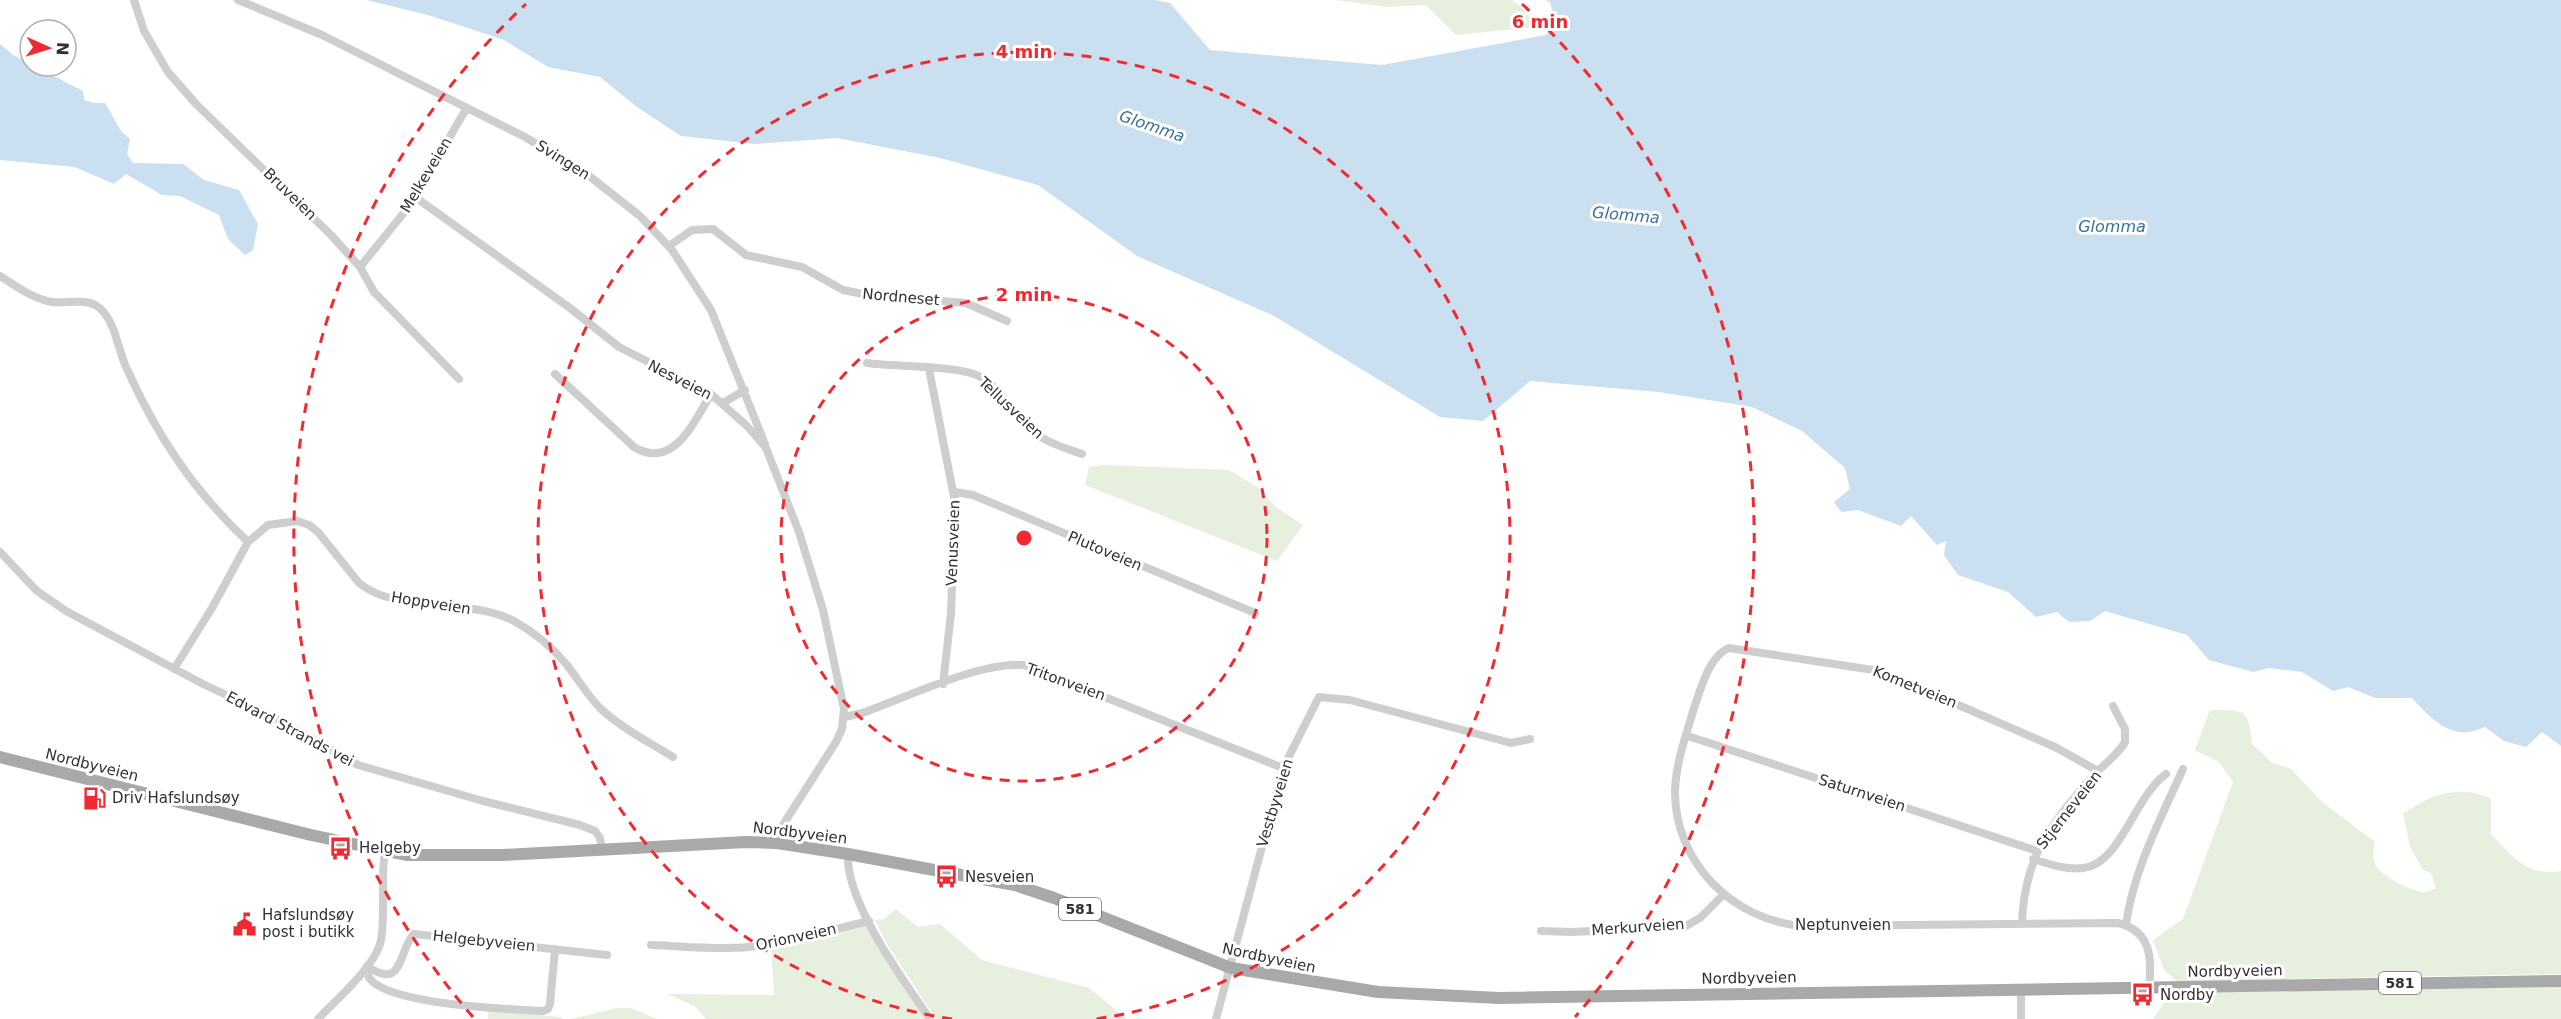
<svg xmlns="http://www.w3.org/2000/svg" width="2561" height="1019" font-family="'DejaVu Sans',sans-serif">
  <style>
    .green { fill: #e7efdf }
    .water { fill: #cadfef }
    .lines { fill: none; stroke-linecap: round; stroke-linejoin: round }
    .minor { stroke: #cecece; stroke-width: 8 }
    .primary { stroke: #a9a9a9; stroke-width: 12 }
    .ring { fill: none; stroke: #f12a32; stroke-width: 3; stroke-dasharray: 10 8 }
    .labels { text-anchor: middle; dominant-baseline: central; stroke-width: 6; stroke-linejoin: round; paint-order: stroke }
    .shield { fill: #fff; stroke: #6f6f6f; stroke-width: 1.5 }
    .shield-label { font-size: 14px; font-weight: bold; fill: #313131 }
    .street-label { font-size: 15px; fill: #313131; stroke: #fff }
    .poi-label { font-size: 15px; fill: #313131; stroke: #fff; text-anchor: start }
    .water-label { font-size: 16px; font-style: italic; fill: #38719a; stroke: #fff }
    .centre { fill: #f12a32; stroke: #fff; stroke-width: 3 }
    .ring-label { font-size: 18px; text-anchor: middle; font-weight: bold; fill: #f12a32; stroke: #fff; stroke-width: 6; stroke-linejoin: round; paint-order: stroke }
  </style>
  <rect width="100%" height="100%" fill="#fff"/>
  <path class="green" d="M1335 0H1511L1522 7 1525 13 1546 26 1456 35 1426 5 1387 7Z
    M1104 465 1229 470 1257 487 1276 507 1303 525 1277 561 1085 485 1089 467Z
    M2210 710C2244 710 2249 708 2252 744L2271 762 2291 769 2321 801 2375 842C2373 850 2372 858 2376 866 2383 877 2415 894 2427 892 2428 892 2436 888 2436 888L2431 873 2423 870 2410 847 2403 813C2414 808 2426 798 2438 795 2454 790 2477 790 2491 799V834C2512 856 2527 877 2561 871V974L2177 981 2164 970 2153 940 2183 919 2233 782 2219 762 2195 750Z
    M896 909 918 927 940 924 982 960 1089 988 1127 1019H936L887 944 875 920 884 919Z
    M869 921 929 1019H706L695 1006 667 994 774 995 771 945Z
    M2561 987V1019H2153L2169 996 2193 992Z
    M617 1008H631L657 1019H571Z
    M488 1010 561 1017 563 1019H488Z"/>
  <path class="water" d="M366 0H1154L1170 3 1210 50 1382 65 1546 35 1555 22 1550 2 1545 0H2561V746L2542 732 2526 747 2504 741 2485 727C2479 729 2473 732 2467 732 2445 735 2425 712 2412 698H2375L2348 687 2333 691 2302 672 2269 668 2253 672 2209 660 2187 635 2105 611 2090 621 2069 622 2057 612 2036 617 2008 592 1958 575 1944 555 1946 541 1937 545 1911 516 1901 526 1858 510 1841 512 1834 502 1850 489 1845 468 1802 431 1752 407 1659 392 1530 381 1483 421 1440 417 1274 316 1137 256 1038 185 940 158 837 138 754 144 681 136 637 107 600 77 548 67 504 40 428 15Z
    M0 44 13 55 30 64V66H34L83 91 84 100 94 103H105L121 131 130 139 127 154 133 163 183 164 204 180 239 190 258 224 253 250 245 255 228 239 219 215 180 196 162 195 126 174 114 184 75 167 0 160Z"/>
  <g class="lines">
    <path class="minor" d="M134 0 144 31 168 72 197 105 331 235 360 267 374 292 459 379
      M238 0 322 35 525 137 588 175 640 216 672 250 711 310 765 444
      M415 197 570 308 619 347 711 394 747 426 766 448 799 532 823 610 844 709 842 729 836 742 786 820 779 832 777 843
      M669 246 692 230 713 229 746 255 802 267 843 290 873 296 966 303 1007 321
      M360 267 411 204 466 109
      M0 276C16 286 33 299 52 302 66 304 85 298 97 306 115 318 118 350 126 367 157 436 193 490 248 542
      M867 363C896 367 959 365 981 377 1000 388 1011 410 1025 425 1041 441 1062 447 1082 454
      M929 369 955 502 951 613 943 684
      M555 374 634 447C674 471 694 421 711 394
      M723 403 745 390
      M955 492 973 495 1255 613
      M0 552 37 591 66 611 203 684 281 721 358 765 483 801 580 825 595 831 600 838 602 849
      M174 669 212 608 248 542 268 525 297 521 309 525 318 532 359 583C399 615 468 597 514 621 534 632 552 647 567 665 578 679 587 695 600 708 621 728 649 742 673 757
      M845 717 862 713C905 698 981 661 1024 665L1283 768
      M1688 736 2037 851
      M2098 771 2055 747 1880 671 1729 648C1710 655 1701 688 1695 705 1687 732 1676 762 1675 790 1674 862 1733 921 1803 926L2118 923C2152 931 2152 960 2149 987
      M848 854C845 901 903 980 930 1019
      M2033 859C2049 864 2066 870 2083 868 2120 865 2134 797 2166 774
      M2022 924C2024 856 2051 824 2094 775 2104 764 2118 755 2125 742V729L2113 706
      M2126 924C2134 869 2160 820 2183 769
      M1541 931 1571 932 1684 927 1700 918 1723 895
      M651 945C683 946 715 950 748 947 789 944 829 930 869 921
      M367 966C404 992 398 950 414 934L607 955
      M367 966C367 971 367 975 370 979 391 1005 508 1009 543 1011L548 1009 550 1004 555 949
      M2021 989V1019
      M318 1019C336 1000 376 966 381 940 386 911 380 881 385 852
      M1216 1019 1283 768 1319 697 1350 700 1511 743 1530 739"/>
    <path class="primary" d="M0 757 311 835 406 855H502L746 842 777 843 848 854 1015 885 1054 898 1231 968 1378 992 1499 998 2561 981"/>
  </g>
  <g class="ring">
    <circle cx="1024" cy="538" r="243"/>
    <path d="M952 1019A486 486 0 1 1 1096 1019"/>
    <path d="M473 1017A730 730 0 0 1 526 4M1522 4A730 730 0 0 1 1575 1017"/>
  </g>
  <defs>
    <symbol id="fuel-bare" viewBox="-9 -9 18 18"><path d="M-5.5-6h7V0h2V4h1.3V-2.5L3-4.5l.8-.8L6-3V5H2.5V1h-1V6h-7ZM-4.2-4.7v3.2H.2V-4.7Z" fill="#f12a32" stroke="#fff" stroke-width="2.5" paint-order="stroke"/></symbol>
    <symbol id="bus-bare" viewBox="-9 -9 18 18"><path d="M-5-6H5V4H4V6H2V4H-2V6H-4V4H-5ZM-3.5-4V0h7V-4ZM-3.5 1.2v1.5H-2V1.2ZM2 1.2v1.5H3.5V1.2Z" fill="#f12a32" stroke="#fff" stroke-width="2.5" paint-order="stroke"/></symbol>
    <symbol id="civic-bare" viewBox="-9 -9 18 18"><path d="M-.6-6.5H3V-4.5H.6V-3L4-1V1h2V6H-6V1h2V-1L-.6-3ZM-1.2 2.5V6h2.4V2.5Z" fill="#f12a32" stroke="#fff" stroke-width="2.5" paint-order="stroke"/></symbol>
  </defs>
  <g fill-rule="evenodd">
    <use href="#fuel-bare" x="78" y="782" width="33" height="33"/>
    <use href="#bus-bare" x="324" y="832" width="33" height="33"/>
    <use href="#bus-bare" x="930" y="860" width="33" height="33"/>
    <use href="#civic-bare" x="228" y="908" width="33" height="33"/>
    <use href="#bus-bare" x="2126" y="978" width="33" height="33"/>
  </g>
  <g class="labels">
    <g class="shield">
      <rect x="1059" y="898" width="42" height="22" rx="4.5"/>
      <rect x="2379" y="972" width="42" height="22" rx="4.5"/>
    </g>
    <g class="shield-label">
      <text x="1080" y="909">581</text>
      <text x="2400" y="983">581</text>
    </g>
    <g class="street-label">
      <text transform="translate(563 160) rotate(32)">Svingen</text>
      <text transform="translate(426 175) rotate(-59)">Melkeveien</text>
      <text transform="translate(290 194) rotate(44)">Bruveien</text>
      <text transform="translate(901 297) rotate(5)">Nordneset</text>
      <text transform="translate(680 380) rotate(27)">Nesveien</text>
      <text transform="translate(1011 408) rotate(43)">Tellusveien</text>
      <text transform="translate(953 543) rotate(-88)">Venusveien</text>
      <text transform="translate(1105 551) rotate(23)">Plutoveien</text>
      <text transform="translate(431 603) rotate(9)">Hoppveien</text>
      <text transform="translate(1066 682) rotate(20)">Tritonveien</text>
      <text transform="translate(1915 687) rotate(22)">Kometveien</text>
      <text transform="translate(290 729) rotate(28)">Edvard Strands vei</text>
      <text transform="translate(92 765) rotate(14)">Nordbyveien</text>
      <text transform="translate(1862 793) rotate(18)">Saturnveien</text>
      <text transform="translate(1275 803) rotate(-73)">Vestbyveien</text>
      <text transform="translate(2069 810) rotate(-52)">Stjerneveien</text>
      <text transform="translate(800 833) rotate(7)">Nordbyveien</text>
      <text x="1843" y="925">Neptunveien</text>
      <text transform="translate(1638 927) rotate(-4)">Merkurveien</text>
      <text transform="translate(796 937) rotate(-12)">Orionveien</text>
      <text transform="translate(484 941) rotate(6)">Helgebyveien</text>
      <text transform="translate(1269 958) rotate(12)">Nordbyveien</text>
      <text transform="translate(2235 971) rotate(-1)">Nordbyveien</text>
      <text transform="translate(1749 978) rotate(-1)">Nordbyveien</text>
    </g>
    <g class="poi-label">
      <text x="112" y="798">Driv Hafslundsøy</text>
      <text x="359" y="848">Helgeby</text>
      <text x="965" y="877">Nesveien</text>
      <text x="262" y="915">Hafslundsøy<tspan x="262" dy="17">post i butikk</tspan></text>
      <text x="2160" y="995">Nordby</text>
    </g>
    <g class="water-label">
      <text transform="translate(1152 126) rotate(19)">Glomma</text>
      <text transform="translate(1626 215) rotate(5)">Glomma</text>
      <text x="2112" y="226">Glomma</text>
    </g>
  </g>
  <circle cx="1024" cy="538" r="9" class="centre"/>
  <g class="ring-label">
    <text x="1540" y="28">6 min</text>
    <text x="1024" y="58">4 min</text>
    <text x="1024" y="301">2 min</text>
  </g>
  <g transform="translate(48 48) rotate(93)"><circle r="28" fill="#ffffff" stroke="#adadad" stroke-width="1.5"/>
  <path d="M0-4.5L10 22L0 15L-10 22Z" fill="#f12a32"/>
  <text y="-9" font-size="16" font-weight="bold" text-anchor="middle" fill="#313131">N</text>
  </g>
</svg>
